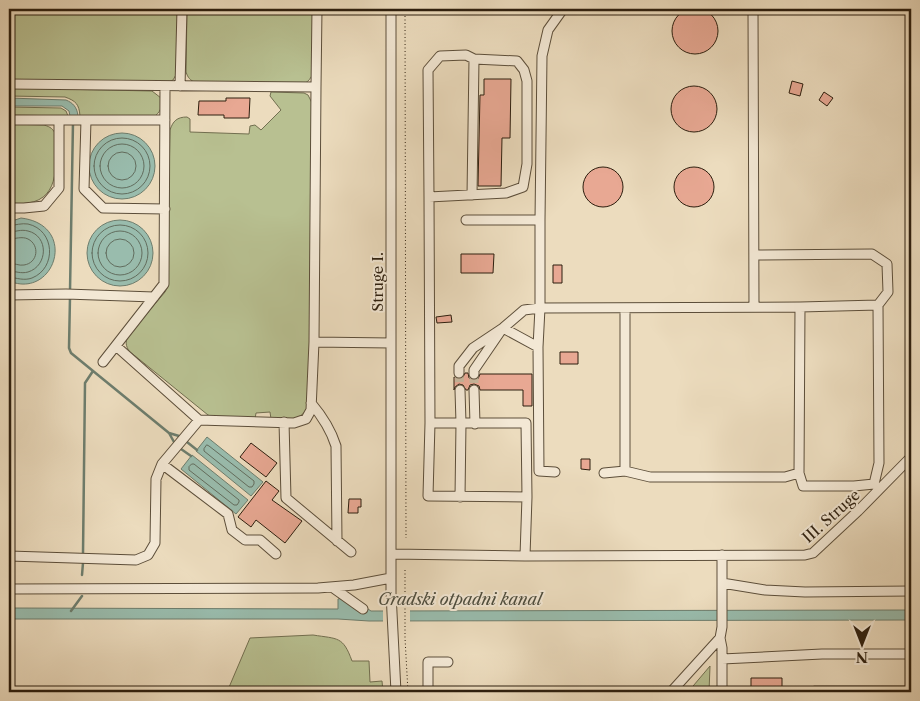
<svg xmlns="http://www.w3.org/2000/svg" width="920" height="701" font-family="'Libre Caslon Text',serif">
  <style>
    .green { fill: #b8c091; stroke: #726f50 }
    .water { fill: #99bcad; stroke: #6d7d6d }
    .pier { fill: #ecdcbe }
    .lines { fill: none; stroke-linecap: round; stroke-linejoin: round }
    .shore { stroke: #626d5e; stroke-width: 1 }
    .stream { stroke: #6d7d6d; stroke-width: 2.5 }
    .building { fill: #e8a893; stroke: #2c1e0e }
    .minor-tunnel { stroke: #c6b69b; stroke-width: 9; stroke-dasharray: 9 4.5; stroke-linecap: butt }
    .minor-casing { stroke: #5c4e3a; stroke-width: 11 }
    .path { stroke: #2c1e0e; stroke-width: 1; stroke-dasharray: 1 2.5; stroke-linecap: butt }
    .minor { stroke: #f3e8d5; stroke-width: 9 }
    .rail-casing { stroke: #2c1e0e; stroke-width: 4.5 }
    .rail { stroke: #f3e8d5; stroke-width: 2.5; stroke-dasharray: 8; stroke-linecap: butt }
    .labels { text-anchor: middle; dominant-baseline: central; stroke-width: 4; stroke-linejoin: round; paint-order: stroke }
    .street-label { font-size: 15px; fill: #2c1e0e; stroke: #f3e8d5 }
    .water-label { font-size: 16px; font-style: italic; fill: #4d4d3e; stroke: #f3e8d5 }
  </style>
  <rect width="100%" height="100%" fill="#ecdcbe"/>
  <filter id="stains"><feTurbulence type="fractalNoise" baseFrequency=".004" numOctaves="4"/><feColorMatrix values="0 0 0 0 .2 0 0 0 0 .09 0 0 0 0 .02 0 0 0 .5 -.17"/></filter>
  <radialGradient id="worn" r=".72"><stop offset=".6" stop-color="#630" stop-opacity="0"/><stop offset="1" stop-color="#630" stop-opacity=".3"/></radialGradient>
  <path class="green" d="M9 9H178L177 73 173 80 169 82 9 80Z
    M187 9H313V73C311 78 309 81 304 84L196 83C190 80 188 78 186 72Z
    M9 88 152 91 161 98C162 106 162 110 155 116H80C79 104 76 101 65 97L9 96Z
    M271 92 304 93 308 95 312 103 309 400C305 423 289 419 271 419L270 412 256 413 255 419 213 417 208 415 129 351C126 346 125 342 128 336L165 292 167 288 170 130C173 121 177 117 187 117L190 119V132L249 134 250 126 255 125 261 130 281 110 270 96Z
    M9 107 61 108 66 111 68 116 9 115Z
    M9 124 44 125C51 127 53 129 56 135 55 160 62 198 28 203 22 204 15 203 9 203Z
    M313 635C338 639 343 636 352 661H369L370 682 382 681 383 692H227L250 638Z
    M710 666 709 692H688Z"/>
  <path class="water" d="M9 98 66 100C73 103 77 107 78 116H70L69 111 62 106H9Z
    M89 166a33 33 0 1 1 66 0a33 33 0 1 1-66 0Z
    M21 218C79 225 55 300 9 281V222Z
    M87 253a33 33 0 1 1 66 0a33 33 0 1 1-66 0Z
    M207 437 263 482 251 496 196 451Z
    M192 455 248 500 236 514 181 469Z
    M343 598 365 607 371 611 911 610V620L369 621 338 619H9V608L338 609V599Z"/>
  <path class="pier" d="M383 609H410V623L383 624Z"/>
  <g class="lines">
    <path class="shore" d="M94 166a28 28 0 1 1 56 0a28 28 0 1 1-56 0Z
      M100 166a22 22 0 1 1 44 0a22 22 0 1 1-44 0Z
      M108 166a14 14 0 1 1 28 0a14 14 0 1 1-28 0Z
      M92 253a28 28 0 1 1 56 0a28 28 0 1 1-56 0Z
      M9 226C15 225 22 223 28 224 55 230 57 268 32 278 24 281 17 278 9 277
      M98 253a22 22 0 1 1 44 0a22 22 0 1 1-44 0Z
      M9 232C15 232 21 229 28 231 49 236 48 266 28 272 21 274 15 271 9 271
      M106 253a14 14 0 1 1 28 0a14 14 0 1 1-28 0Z
      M9 239C15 239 22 236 28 239 40 245 38 263 24 265 19 266 14 263 9 263
      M207 445 209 446 254 481V484L252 487H249L204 451V449Z
      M192 464H194L239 500V502L237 505H234L189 470V467Z"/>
    <path class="stream" d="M70 291 73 122
      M70 297 69 348 71 353 169 433 174 442
      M169 433 179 436
      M187 442 197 450
      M181 449 191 456
      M83 554 85 383 93 371
      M82 575 83 563
      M71 611 82 596"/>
  </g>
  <path class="building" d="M672 31a23 23 0 1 1 46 0a23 23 0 1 1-46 0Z
    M484 79H511L510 138H502L501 186H478L480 95H484Z
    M792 81 803 84 800 96 789 93Z
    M671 109a23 23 0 1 1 46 0a23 23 0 1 1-46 0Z
    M824 92 833 98 827 106 819 100Z
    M226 98H250L249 118H224V115H198L199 101H226Z
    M583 187a20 20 0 1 1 40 0a20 20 0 1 1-40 0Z
    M674 187a20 20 0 1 1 40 0a20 20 0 1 1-40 0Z
    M461 254H494L493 273H461Z
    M553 265H562V283H553Z
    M451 315 452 322 437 323 436 317Z
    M560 352H578V364H560Z
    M465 373H468L469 378 474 380 478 379 480 374H532V406H523V390H480L479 386 474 384 470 385 468 390H466L463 385 459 384 455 387 454 390V377L459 379H462Z
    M251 443 277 463 266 477 240 457Z
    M581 459H590V470L581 469Z
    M266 481 279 491 272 500 302 521 285 543 256 520 251 527 238 517Z
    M349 499H361V507H358V513H348Z
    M751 678H782V692H751Z"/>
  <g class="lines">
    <path class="minor-tunnel" d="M459 373 460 390
      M474 374V390"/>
    <defs>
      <path id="minor" d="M391 9V593L396 692
        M753 9 754 307
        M9 84 316 87 314 342
        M180 86 182 9
        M316 87 317 9
        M9 120H165
        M86 120 84 189 103 208 165 209
        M472 195 474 59
        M429 197 428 70 440 56 466 55 474 59 517 61 524 70 527 81V164L523 187 506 193 429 197 430 423H526L527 497 525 556
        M9 208H24L44 206 59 188V121
        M466 220H540V308L538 347 539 471 555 472
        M540 220 542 56 548 30 563 9
        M754 255 872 254 887 264 888 292 878 305
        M9 295 66 294 154 297
        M625 308V471L650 477H785L799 473 800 307
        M503 328 538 347
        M116 346 199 420
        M103 362 164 284 165 86
        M459 373V366L473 348 503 328 524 310 540 308 800 307 878 305 879 463 874 484 854 486H803L799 473
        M474 374V370L500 332
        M460 390 461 423 460 497
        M474 390 475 424
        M311 403C322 416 331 430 336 446L337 541
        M284 422 286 498 351 552
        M430 423 428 496 527 497
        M162 464 228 514 232 530 245 540H260L276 554
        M604 473 625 471
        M392 554 525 556 805 555 813 553 858 511 911 457
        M9 556 136 560 148 555 155 543 156 479 162 464 199 420 294 423 306 419 311 410 314 342 391 343
        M722 583 765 590 805 592 911 591
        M332 587 363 609
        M9 589 318 588 354 585 391 578
        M720 638 722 648V659
        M428 692V662H448
        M671 692 720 638 722 627V555
        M722 692V659L822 654H911"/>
    </defs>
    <use href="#minor" class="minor-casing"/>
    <path class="path" d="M405 9 406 538
      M405 570V638L408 692"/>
    <use href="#minor" class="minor"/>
    <defs>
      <path id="rail" d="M814 688H911"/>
    </defs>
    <use href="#rail" class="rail-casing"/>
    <use href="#rail" class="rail"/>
  </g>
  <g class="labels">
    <g class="street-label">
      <text transform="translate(377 282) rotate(-90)">Struge I.</text>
      <text transform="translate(831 516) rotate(-42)">III. Struge</text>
    </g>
    <g class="water-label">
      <text x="460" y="599">Gradski otpadni kanal</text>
    </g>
  </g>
  <rect width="920" height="701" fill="none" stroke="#ecdcbe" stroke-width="30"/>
  <rect x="10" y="10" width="900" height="681" fill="none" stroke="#2c1e0e" stroke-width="2.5"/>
  <rect x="15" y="15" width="890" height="671" fill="none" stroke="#2c1e0e"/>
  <g transform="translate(862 644) rotate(180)" stroke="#f3e8d5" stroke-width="4" paint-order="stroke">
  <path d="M0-4L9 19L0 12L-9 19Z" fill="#2c1e0e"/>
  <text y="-8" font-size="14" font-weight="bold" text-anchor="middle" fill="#2c1e0e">N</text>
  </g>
  <rect width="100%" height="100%" filter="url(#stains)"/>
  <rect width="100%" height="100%" fill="url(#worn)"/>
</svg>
